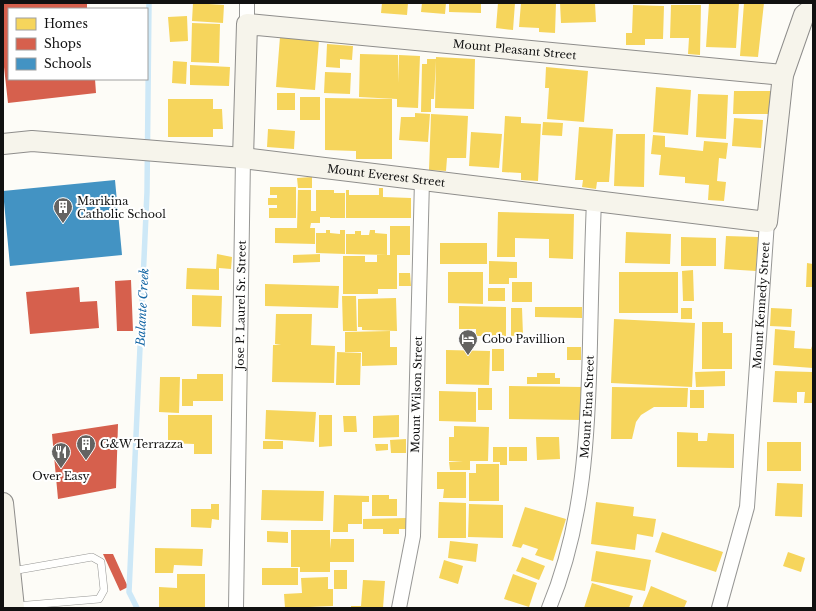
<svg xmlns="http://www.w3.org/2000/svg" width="816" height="611" font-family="'Libre Baskerville',serif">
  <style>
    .homes { fill: #f6d55c }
    .shops { fill: #d6604d }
    .schools { fill: #4393c3 }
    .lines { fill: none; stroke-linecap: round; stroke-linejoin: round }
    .stream { stroke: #cde8f7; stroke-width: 5.5 }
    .lane-casing { stroke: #979795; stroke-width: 8 }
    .street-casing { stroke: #979795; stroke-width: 16 }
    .secondary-casing { stroke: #8e8d8b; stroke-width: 22 }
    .lane { stroke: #fffffe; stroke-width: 7 }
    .street { stroke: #fffffe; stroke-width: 14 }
    .secondary { stroke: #f6f4eb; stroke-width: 20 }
    .labels { text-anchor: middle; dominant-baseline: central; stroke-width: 4; stroke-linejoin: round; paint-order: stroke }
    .street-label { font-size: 11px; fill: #111; stroke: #fff }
    .poi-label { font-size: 11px; fill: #111; stroke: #fff; text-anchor: start }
    .water-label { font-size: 12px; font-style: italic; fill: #1768a6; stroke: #fff }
  </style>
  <rect width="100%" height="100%" fill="#fdfcf7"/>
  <path class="homes" d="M193 3 224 5 223 23 192 21Z
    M382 3H408L407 15 381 13Z
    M422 3H446L445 14 421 12Z
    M449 3H481V13L449 12Z
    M498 3H515L513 30 496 28Z
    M521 3H556L555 33 539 32V28L519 27Z
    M560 3H595L596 22 561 23Z
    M709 3H739L736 48 706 47Z
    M744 3H764L758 57 740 56Z
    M633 5 664 6 663 39H645V45H626V33H632Z
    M671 5H701L700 55 688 54 689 38H670Z
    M187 16 188 41 170 42 168 17Z
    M192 23 220 24 219 63 191 62Z
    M280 37 319 40 315 90 276 87Z
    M327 44 353 46 352 60 340 59V68L326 67Z
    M360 54 398 55V83L399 55 420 56 418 108 397 107V99L359 97Z
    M436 57 475 59 474 109 435 108Z
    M427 59H436L434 99H431V112H421L422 64H427Z
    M173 61 187 62 186 84 172 83Z
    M190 65 230 67 229 86 190 85Z
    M546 67 588 71 584 122 547 119 549 88H545Z
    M325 72 351 73 350 94 324 93Z
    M656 87 691 90 688 135 653 132Z
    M734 91H772L771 114H733Z
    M277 93H295V110H277Z
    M698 94 728 95 726 139 696 137Z
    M300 97H320V120H300Z
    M325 98 392 99V159H356V151L325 150Z
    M168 99H213V109H222L223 129H213V137H168Z
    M415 113 430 114 428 142 399 140 401 117H415Z
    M431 114 468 116 466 158H447L446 171 429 170Z
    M505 116 521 117V123L541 124 538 181 521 180V173L502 172Z
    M734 118 763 120 761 148 732 146Z
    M543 122 563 123 562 136 542 135Z
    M579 127 613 129 609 182H597L596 189 582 187 583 180H575Z
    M268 129 295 131 294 149 267 147Z
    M471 132 502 134 499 168 469 166Z
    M616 134H645L644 187 614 186Z
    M653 135 665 136V147L703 151 704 141 728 143 726 159 719 158 717 181 726 182 724 201 708 200 709 185 685 183V177L659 175 661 155 651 154Z
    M312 177V188H298L297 178Z
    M270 187H296V218H269V208H277V205H268V198H277V195H270Z
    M379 188H383V218H346V190H349V195H379Z
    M298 190H311V211H316V190H334V193H345V218H330V201V217H320V223H311L310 228H315V244L275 243V228H297Z
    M383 197 411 198V218H383Z
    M498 212 574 214 573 259 549 258V239L515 238V257H497Z
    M390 226H410V255H397V289H378V294H343V256H365V262H377V255H390Z
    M326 230H330V233L340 234V230H345V254L316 253V233H326Z
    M370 230H375V233L387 234V255L346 254V234H355V231H361V235H369Z
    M626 232 671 234 670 264 625 263Z
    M726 236 758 237 756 271 724 269Z
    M681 237 716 238V266H681Z
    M440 243H487V264H440Z
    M217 254 232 257 231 269 219 268V290L186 289 187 268 216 269Z
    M320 254V262L293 263V255Z
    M489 261 517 262V278H509V284H489Z
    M807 263 813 264V287H806Z
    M693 270 694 301H683L682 271Z
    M448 272H483V304L448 303Z
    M619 272H678V313H619Z
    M399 273H410L411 286H399Z
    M512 282H532V302H512Z
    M265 284 339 286 338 308 265 306Z
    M488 288H505V301H488Z
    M192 295 222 296 221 327 192 326Z
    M342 296H356L357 331H343Z
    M396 298 397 331 362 330V327H358V299Z
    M459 306 506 307V336H476V329H459Z
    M535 307H582V318L535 317Z
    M511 308H522L523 335 511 336Z
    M681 308H692V319H681Z
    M771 308 792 309 791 327 770 326Z
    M276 314H312L311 345 335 346 334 383 272 382 273 345H281L275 344Z
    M614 319 695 323 692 387 611 383Z
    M702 322H723V333H732V369H702Z
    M775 329 795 331 794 348 811 349 813 343V368L773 365Z
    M390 331V347H397V365L362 366V352H345V332Z
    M567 347H581V360H567Z
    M492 349H504V371H492Z
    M446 350 490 351 489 385 446 384Z
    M337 352 361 353 360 385H336Z
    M725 371V386L696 387 695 372Z
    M775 371 813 372V403H804L805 392H797V403L773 402Z
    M537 373H555V378H560V384H527V377H537Z
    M197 374H223V401H193V406H182V379H197Z
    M160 377H180L179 413 159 412Z
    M509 386 582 387V420L509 419Z
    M612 387 688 388 687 407H654L641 415 636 422 632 439H611Z
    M478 388H492V410H478Z
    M690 390H704V408H690Z
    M439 391 476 392V422L439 421Z
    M266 410 316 412 314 442 265 439Z
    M168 415H212V454H194V444L168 443Z
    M319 415H332V446L319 447Z
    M399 415V437L373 438V416Z
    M343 416H356L357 432H344Z
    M454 426 489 427 488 461H470V470H450L449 462 463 461H449V437H454Z
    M677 432 698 433V441H707L708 433 734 434V468L677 467Z
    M536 437H559L560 459 537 460Z
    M406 439V453H391L390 440Z
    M263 441H283V449H263Z
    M767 442H801V471H767Z
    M375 444H388V450L376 451Z
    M493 447H507V465H500V462H493Z
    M509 447H527V461H509Z
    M476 464H499V501H469V473H476Z
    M437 472H466V498H443L444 489H437Z
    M777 483 803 484 802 517 775 516Z
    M262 490 324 491 323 521 261 520Z
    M334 495 369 496V502H362V524H348V532H333Z
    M372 495H389V499H397V516H372Z
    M439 502 466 503V538H438Z
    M596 502 634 507 633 516 656 519 653 537 637 534 635 550 591 544Z
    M211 504H219V520L212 519 211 528 191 527V509H211Z
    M469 504 503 505V538L468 537Z
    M525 507 566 519 553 561 535 555 538 549 523 544 521 548 512 546Z
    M406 518V529H399V534H383V529H363V519Z
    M291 530H330V549L331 539H354V562H330V572H300V567H291Z
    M267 531 288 532V543L267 542Z
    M662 532 723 552 716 572 655 552Z
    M450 541 478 544 476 562 448 558Z
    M155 548 203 549 202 566 174 565 173 573H155Z
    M596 551 651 560 645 591 591 581Z
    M788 552 805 558 801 572 783 566Z
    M522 557 545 566 539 580 516 571Z
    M444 560 463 566 458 584 439 578Z
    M262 568H298V585H262Z
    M334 570H347V589H334Z
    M177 574H205V608L159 607V587L177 588Z
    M513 574 537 583 529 607 504 599Z
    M328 577V589H333V606L285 608 284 594 302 593 301 578Z
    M363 580 385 581 383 608H351V606H361Z
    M592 583 633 596 629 608H584Z
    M651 586 687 601 684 608H642Z"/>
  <path class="shops" d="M3 3H87V9H9V79H95L96 93 8 103 3 58Z
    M131 280 133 331H117L115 281Z
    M79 287 80 302 97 301 99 328 30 334 26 292Z
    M118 424 116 488 58 499 52 434Z
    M103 554H113L128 587 120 591Z"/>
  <path class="schools" d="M115 180 122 255 10 266 3 191Z"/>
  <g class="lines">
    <path class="stream" d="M137 608 129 592 147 192 149 3"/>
    <defs>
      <path id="lane" d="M12 571 92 557 101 562 104 590 99 599 16 606"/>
      <g id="street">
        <path d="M247 24V3"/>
        <path id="s1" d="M236 608 243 158"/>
        <path id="s2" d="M399 608 413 536 422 180"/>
        <path id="s3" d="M549 608C584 524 588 433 590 343 591 296 592 248 594 201"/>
        <path id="s4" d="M719 608 747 507 767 222"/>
      </g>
      <g id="secondary">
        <path id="s5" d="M3 144 32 141 243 158 767 222 783 75 804 15 813 8"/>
        <path id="s6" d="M243 158 247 24 783 75"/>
        <path d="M3 503 14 608"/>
      </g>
    </defs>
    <use href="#lane" class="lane-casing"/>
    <use href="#street" class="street-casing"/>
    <use href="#secondary" class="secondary-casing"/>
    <use href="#lane" class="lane"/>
    <use href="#street" class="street"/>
    <use href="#secondary" class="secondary"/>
  </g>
  <defs>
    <symbol id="building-pin" viewBox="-11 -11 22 30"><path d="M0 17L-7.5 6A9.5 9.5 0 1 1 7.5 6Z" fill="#646362" stroke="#fff"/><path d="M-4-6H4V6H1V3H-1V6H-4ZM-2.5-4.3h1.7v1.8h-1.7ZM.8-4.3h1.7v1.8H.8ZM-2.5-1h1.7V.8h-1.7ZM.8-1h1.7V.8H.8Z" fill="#fff"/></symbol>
    <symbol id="hotel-pin" viewBox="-11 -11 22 30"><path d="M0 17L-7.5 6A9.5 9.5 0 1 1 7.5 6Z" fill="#646362" stroke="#fff"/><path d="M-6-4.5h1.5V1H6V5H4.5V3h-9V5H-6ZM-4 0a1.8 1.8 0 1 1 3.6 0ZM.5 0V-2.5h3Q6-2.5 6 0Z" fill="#fff"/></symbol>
    <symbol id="restaurant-pin" viewBox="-11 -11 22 30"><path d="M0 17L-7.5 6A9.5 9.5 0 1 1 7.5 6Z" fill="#646362" stroke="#fff"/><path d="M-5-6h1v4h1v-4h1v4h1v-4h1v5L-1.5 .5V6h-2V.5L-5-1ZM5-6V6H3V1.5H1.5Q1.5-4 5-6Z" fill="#fff"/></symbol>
  </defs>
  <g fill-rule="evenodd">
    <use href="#building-pin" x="52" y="196" width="22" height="30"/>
    <use href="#hotel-pin" x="457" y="328" width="22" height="30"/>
    <use href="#building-pin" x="75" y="433" width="22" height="30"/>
    <use href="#restaurant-pin" x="50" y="441" width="22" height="30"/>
  </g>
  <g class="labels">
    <g class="street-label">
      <text stroke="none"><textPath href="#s6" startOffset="403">Mount Pleasant Street</textPath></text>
      <text stroke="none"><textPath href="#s5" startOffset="385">Mount Everest Street</textPath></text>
      <text stroke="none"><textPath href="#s1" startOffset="303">Jose P. Laurel Sr. Street</textPath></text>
      <text stroke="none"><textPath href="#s4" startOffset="307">Mount Kennedy Street</textPath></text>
      <text stroke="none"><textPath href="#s2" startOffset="215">Mount Wilson Street</textPath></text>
      <text stroke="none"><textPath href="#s3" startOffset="206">Mount Etna Street</textPath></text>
    </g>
    <g class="poi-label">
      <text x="77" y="201">Marikina<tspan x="77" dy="13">Catholic School</tspan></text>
      <text x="482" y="339">Cobo Pavillion</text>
      <text x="100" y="444">G&amp;W Terrazza</text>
      <text x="61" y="476" text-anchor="middle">Over Easy</text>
    </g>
    <g class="water-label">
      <text transform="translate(142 307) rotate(-87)">Balante Creek</text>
    </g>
  </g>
  <rect width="816" height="611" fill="none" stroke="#111111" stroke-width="8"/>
  <rect x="8" y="8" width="140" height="72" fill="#ffffff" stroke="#a0a0a0"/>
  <rect x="16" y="18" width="20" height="12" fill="#f6d55c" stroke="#a0a0a0"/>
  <text x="44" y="28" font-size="12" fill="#111111">Homes</text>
  <rect x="16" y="38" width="20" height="12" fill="#d6604d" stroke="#a0a0a0"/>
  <text x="44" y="48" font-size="12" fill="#111111">Shops</text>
  <rect x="16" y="58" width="20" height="12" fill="#4393c3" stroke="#a0a0a0"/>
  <text x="44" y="68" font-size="12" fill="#111111">Schools</text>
</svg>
